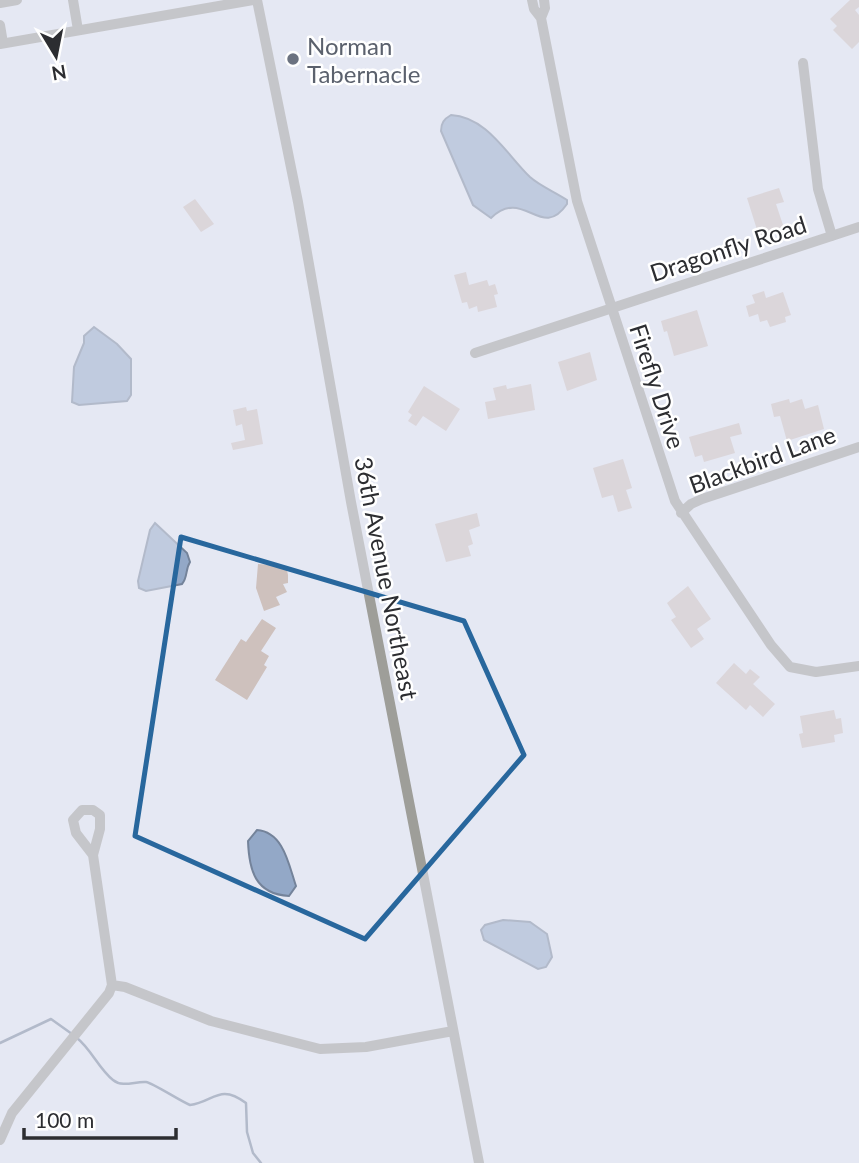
<svg xmlns="http://www.w3.org/2000/svg" width="859" height="1163" font-family="Lato,sans-serif">
  <style>
    .water { fill: #93a8c7; stroke: #74839a; stroke-width: 2 }
    .lines { fill: none; stroke-linecap: round; stroke-linejoin: round }
    .stream { stroke: #74839a; stroke-width: 2.5 }
    .building { fill: #cec1bd }
    .minor { stroke: #9e9e99; stroke-width: 10 }
    .marked { fill: none; stroke: #28679d; stroke-width: 5; stroke-linejoin: round }
    .worship-dot { fill: #6b7280; stroke: #fff; stroke-width: 2.5 }
    .labels { text-anchor: middle; dominant-baseline: central; stroke-width: 5; stroke-linejoin: round; paint-order: stroke }
    .worship-label { font-size: 24px; fill: #5b616d; stroke: #fff; text-anchor: start }
    .street-label { font-size: 24px; fill: #2c2d31; stroke: #fff }
  </style>
  <rect width="100%" height="100%" fill="#e5e8f3"/>
  <path class="water" d="M451 115C487 117 507 155 530 177 540 186 555 192 567 200V204C541 242 524 186 491 218L473 205 441 131C441 123 444 119 451 115Z
    M94 327 117 344 131 359V395L127 401 79 405 72 402 74 367 84 343V336Z
    M155 523 187 553 190 562C185 570 188 577 182 584L146 591 139 588 138 581 150 530Z
    M257 830C284 832 289 866 296 886L289 896C255 894 249 870 248 841Z
    M503 920 530 922 547 934 552 957 546 967 538 969 484 940 481 930 485 925Z"/>
  <g class="lines">
    <path class="stream" d="M77 1038C91 1049 99 1069 113 1080 123 1088 135 1081 146 1082 153 1083 180 1101 190 1105 214 1102 219 1083 246 1103L247 1132 253 1153 261 1163
      M0 1043 51 1019 72 1034"/>
  </g>
  <path class="building" d="M850 0H859V7L855 10 859 15V42L852 49 833 30 837 26 830 19Z
    M779 188 784 202 776 204 784 228 759 236 747 198Z
    M195 199 214 224 201 232 183 207Z
    M466 272 469 285 487 280 489 286 495 284 498 294 494 295 497 307 478 312 477 306 469 309 467 302 462 303 454 275Z
    M764 291 766 298 783 292 791 315 785 317 786 322 770 327 767 320 760 322 758 314 749 317 746 306 755 303 752 295Z
    M697 310 708 346 674 356 667 331 664 332 661 321Z
    M590 352 597 380 567 391 558 362Z
    M531 384 535 410 488 419 485 402 496 400 493 388 506 385 507 389Z
    M424 386 460 409 446 431 423 416 416 426 408 421 412 415 408 412Z
    M789 399 790 403 802 399 805 409 818 405 824 429 787 441 780 416 774 417 771 404Z
    M246 407 247 411 257 409 263 444 233 450 231 443 245 440 242 424 236 426 233 410Z
    M739 423 742 434 730 437 735 453 704 462 702 455 695 457 689 437Z
    M623 459 632 488 626 490 632 508 618 512 613 495 602 498 593 468Z
    M477 513 480 526 469 530 473 544 468 546 471 556 446 562 435 524Z
    M258 564 286 566 288 575V583L283 584 287 592 276 597 280 605 264 611 256 588Z
    M688 586 711 619 697 629 704 639 691 648 671 620 676 617 667 603Z
    M262 619 276 628 261 651 269 656 264 665 267 667 247 700 215 680 241 639 246 642Z
    M734 663 746 674 750 669 760 677 753 684 775 704 763 717 750 705 746 710 716 683Z
    M834 710 836 719 841 718 843 733 834 735 835 742 802 748 799 734 803 733 800 716Z"/>
  <g class="lines">
    <path class="minor" d="M73 0 78 30
      M257 0 298 202 351 502 479 1163
      M532 0 534 9 541 18
      M544 0 545 8 541 18 577 201 675 501 771 645 790 667 816 672 859 666
      M0 3 17 0
      M0 25 3 43
      M0 44 253 0
      M803 63 818 189 832 236
      M475 353 859 227
      M681 513 691 504 702 499 859 447
      M112 985 125 987 211 1021 320 1049 366 1047 453 1031
      M0 1140 12 1113 109 993 112 985 93 855 100 829V815L93 810H82L73 820 76 833 93 855"/>
  </g>
  <path d="M0 0H859V1163H0ZM181 537 464 621 524 755 365 939 135 836Z" fill="#e5e8f3" fill-opacity=".55" fill-rule="evenodd"/>
  <path class="marked" d="M181 537 464 621 524 755 365 939 135 836Z"/>
  <circle class="worship-dot" cx="293" cy="59" r="7"/>
  <g class="labels">
    <g class="worship-label">
      <text x="307" y="45">Norman<tspan x="307" dy="28">Tabernacle</tspan></text>
    </g>
    <g class="street-label">
      <text transform="translate(728 248) rotate(-18)">Dragonfly Road</text>
      <text transform="translate(658 386) rotate(72)">Firefly Drive</text>
      <text transform="translate(762 459) rotate(-20)">Blackbird Lane</text>
      <text transform="translate(387 578) rotate(79)">36th Avenue Northeast</text>
    </g>
  </g>
  <g transform="translate(56 56) rotate(170)" stroke="#ffffff" stroke-width="5" paint-order="stroke">
  <path d="M0-5L12 26L0 18L-12 26Z" fill="#2c2d31"/>
  <text y="-10" font-size="19" font-weight="bold" text-anchor="middle" fill="#2c2d31">N</text>
  </g>
  <path d="M24 1128v10h152v-10" fill="none" stroke="#2c2d31" stroke-width="3.5"/>
  <text x="35" y="1128" font-size="21" fill="#2c2d31" stroke="#ffffff" stroke-width="5" paint-order="stroke">100 m</text>
</svg>
